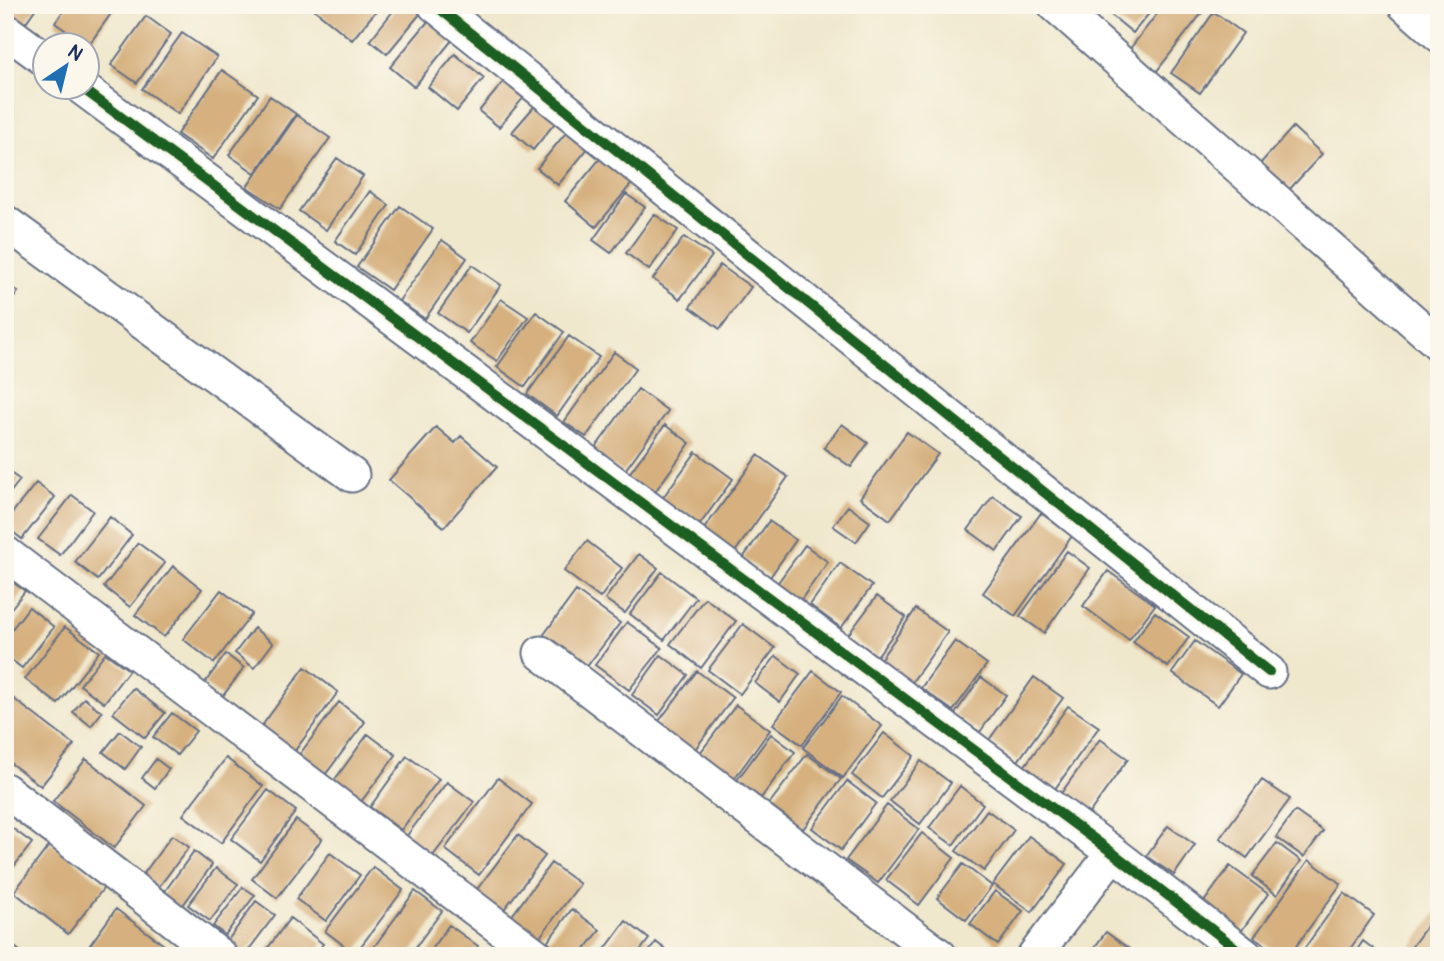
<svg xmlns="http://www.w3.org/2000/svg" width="1444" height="961" font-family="Pangolin,sans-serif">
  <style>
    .building { fill: #d6b07e }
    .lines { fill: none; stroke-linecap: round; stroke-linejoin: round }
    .minor-casing { stroke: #667085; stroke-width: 37 }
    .minor { stroke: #fff; stroke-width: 33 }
    .cycleway-casing { stroke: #fbf7ec; stroke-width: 15 }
    .cycleway { stroke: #1b5e20; stroke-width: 10 }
  </style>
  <rect width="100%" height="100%" fill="#fbf7ec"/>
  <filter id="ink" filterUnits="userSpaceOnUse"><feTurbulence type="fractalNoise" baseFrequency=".0143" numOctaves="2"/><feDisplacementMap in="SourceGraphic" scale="14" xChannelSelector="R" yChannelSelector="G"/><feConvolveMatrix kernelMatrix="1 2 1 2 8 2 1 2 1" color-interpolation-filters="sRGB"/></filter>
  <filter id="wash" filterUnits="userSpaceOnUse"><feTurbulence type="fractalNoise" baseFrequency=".00686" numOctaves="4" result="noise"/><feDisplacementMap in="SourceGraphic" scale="28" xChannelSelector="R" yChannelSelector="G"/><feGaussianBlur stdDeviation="1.57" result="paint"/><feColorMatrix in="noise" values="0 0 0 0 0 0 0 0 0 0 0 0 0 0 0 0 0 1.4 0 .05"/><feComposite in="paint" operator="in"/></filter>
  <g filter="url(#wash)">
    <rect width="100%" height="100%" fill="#f0e8cd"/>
    <g id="blocks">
      <path class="building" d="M5 5H38L24 25 5 12Z
        M67 5H117L88 46 55 23Z
        M318 5H381L352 40 315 10Z
        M398 5H410L420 14 387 54 370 40Z
        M1099 5H1156L1133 33Z
        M1164 5H1208L1156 72 1129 50Z
        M1214 12 1243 33 1200 93 1171 73Z
        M146 16 171 34 137 83 111 65Z
        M430 19 453 39 414 87 390 67Z
        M182 33 217 57 178 114 142 89Z
        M455 54 484 78 457 111 428 87Z
        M222 70 258 95 213 159 177 134Z
        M505 80 525 96 499 127 479 111Z
        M270 96 296 114 255 173 229 155Z
        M539 101 559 118 533 150 512 132Z
        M297 115 330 138 280 209 247 187Z
        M573 124 594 141 558 185 537 168Z
        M1293 127 1322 154 1288 191 1259 165Z
        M603 155 634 181 596 227 565 201Z
        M337 158 363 176 326 230 299 211Z
        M370 191 389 205 355 255 335 241Z
        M626 194 645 207 611 253 593 240Z
        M400 206 433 229 390 290 357 267Z
        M654 214 678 230 649 270 626 253Z
        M684 237 712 256 680 299 653 279Z
        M442 240 467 258 425 319 399 301Z
        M472 265 501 285 467 333 438 313Z
        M720 265 751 287 720 329 690 307Z
        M5 283 18 292 5 310Z
        M501 299 528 317 497 361 470 343Z
        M536 312 564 332 525 387 497 367Z
        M569 336 599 357 557 416 527 394Z
        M614 352 636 368 586 437 564 422Z
        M638 389 668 411 623 473 593 451Z
        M842 424 868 443 851 467 824 448Z
        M665 425 690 443 652 496 626 478Z
        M436 427 455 443 461 436 497 467 444 527 389 480Z
        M907 432 938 454 890 520 860 498Z
        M696 452 733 479 693 534 656 507Z
        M758 455 788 477 730 559 698 537Z
        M5 469 20 480 5 499Z
        M36 483 55 497 22 539 5 526V522Z
        M72 495 93 511 60 555 38 539Z
        M993 496 1022 516 997 551 968 530Z
        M848 506 870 522 856 542 833 526Z
        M1041 513 1072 536 1015 616 983 593Z
        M110 517 132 535 98 580 75 562Z
        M769 521 796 540 770 577 743 558Z
        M587 541 622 568 600 598 564 571Z
        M138 543 165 563 130 607 104 587Z
        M805 545 828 562 797 605 774 588Z
        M1067 551 1090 568 1044 633 1020 616Z
        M639 554 658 568 625 613 605 599Z
        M840 563 872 586 841 628 810 605Z
        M173 566 202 589 164 637 135 615Z
        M1108 571 1155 605 1129 640 1083 606Z
        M662 572 696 598 664 640 630 614Z
        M5 577 25 591 5 616Z
        M221 590 252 614 214 663 183 639Z
        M576 591 620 623 585 669 542 637Z
        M877 596 906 617 877 656 848 635Z
        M705 598 736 621 701 668 670 644Z
        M29 607 54 627 22 668 5 655V638Z
        M916 609 948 632 909 686 877 664Z
        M1155 612 1189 637 1168 667 1133 642Z
        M627 622 662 648 629 690 595 665Z
        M743 624 775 648 740 694 708 670Z
        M65 627 99 652 58 704 25 679Z
        M254 628 273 643 254 668 235 653Z
        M955 641 987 664 953 711 921 688Z
        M1195 641 1241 674 1218 706 1172 673Z
        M105 653 129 670 104 703 80 685Z
        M226 654 244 668 222 697 204 684Z
        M661 655 688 675 659 715 632 695Z
        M776 656 800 674 780 702 755 683Z
        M305 667 338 692 294 752 261 727Z
        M697 671 733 698 690 756 653 729Z
        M813 671 841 692 802 745 773 724Z
        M981 677 1006 695 980 732 954 715Z
        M1034 677 1063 698 1018 761 989 740Z
        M133 688 165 713 145 738 113 713Z
        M842 696 882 726 843 778 803 748Z
        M84 698 102 712 91 726 73 712Z
        M14 699 74 745 41 786 5 759V710Z
        M339 702 365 722 325 775 299 755Z
        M736 705 770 730 734 779 700 753Z
        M1068 706 1099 727 1052 793 1021 771Z
        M172 713 196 731 177 755 153 737Z
        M120 731 141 747 125 769 103 752Z
        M884 733 914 756 882 798 852 775Z
        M368 734 396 755 360 803 333 782Z
        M771 734 795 752 761 798 737 780Z
        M1100 739 1128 759 1080 826 1052 806Z
        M807 754 841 779 803 829 769 804Z
        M407 756 439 779 401 830 370 807Z
        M226 758 263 786 221 843 183 815Z
        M86 759 146 806 114 848 53 801Z
        M156 759 169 769 155 788 142 778Z
        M921 761 951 783 920 824 890 801Z
        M498 778 532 804 479 875 445 849Z
        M1262 780 1290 799 1247 858 1220 838Z
        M847 781 876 803 841 850 812 828Z
        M447 782 474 802 432 857 406 837Z
        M960 786 983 804 953 845 929 828Z
        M268 790 296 811 260 861 231 839Z
        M887 805 919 829 878 883 846 860Z
        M987 810 1014 830 984 871 956 851Z
        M1295 811 1323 831 1304 857 1276 837Z
        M296 820 322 839 277 898 252 879Z
        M1168 826 1195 845 1174 875 1146 856Z
        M12 828 32 843 5 878V836Z
        M922 833 954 858 919 905 886 880Z
        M172 835 189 847 158 888 142 876Z
        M518 835 545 856 502 912 475 892Z
        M1029 836 1067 864 1032 912 993 884Z
        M51 843 106 885 68 934 14 892Z
        M1277 843 1301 861 1277 895 1252 876Z
        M194 851 212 865 178 912 160 898Z
        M330 853 360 875 326 921 296 899Z
        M1309 860 1341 884 1289 956H1282L1254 937Z
        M551 863 580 884 533 946 505 925Z
        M963 864 992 886 966 920 937 898Z
        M1230 866 1268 894 1239 934 1201 906Z
        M373 867 403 890 355 954 325 931Z
        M216 868 238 884 210 921 188 905Z
        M243 887 255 895 225 935 213 926Z
        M415 891 442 911 409 956H377L371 951Z
        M995 891 1023 911 998 945 970 924Z
        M1344 893 1374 915 1345 956H1299Z
        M256 901 275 915 244 956H235L223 947Z
        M116 909 172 951 169 956H82Z
        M572 909 600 930 580 956H554L543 948Z
        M1439 909V956H1405Z
        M290 918 323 944 314 956H262Z
        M626 921 649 939 636 956H600Z
        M449 925 478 946 471 956H426Z
        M1106 932 1139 956H1088Z
        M1363 941 1383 956H1353Z
        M656 942 674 956H646Z
        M11 944 26 956H5V952Z"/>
    </g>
  </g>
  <g filter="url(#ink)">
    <use href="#blocks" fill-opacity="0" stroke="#667085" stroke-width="2"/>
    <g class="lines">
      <defs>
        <path id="minor" d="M435 5 1269 672
          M1055 5 1439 344
          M1405 5 1439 35
          M5 30 46 60
          M82 88 1113 853 1246 956
          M5 222 352 475
          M5 553 537 956
          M541 653 940 956
          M5 790 220 956
          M1034 956 1113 853"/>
      </defs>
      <use href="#minor" class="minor-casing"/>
      <use href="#minor" class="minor"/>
      <defs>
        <path id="cycleway" d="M435 5 1269 672
          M82 88 1113 853 1246 956"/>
      </defs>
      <use href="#cycleway" class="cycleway-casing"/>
      <use href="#cycleway" class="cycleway"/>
    </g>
  </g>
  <rect width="1444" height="961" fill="none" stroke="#fbf7ec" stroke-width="28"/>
  <g transform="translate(66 66) rotate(35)"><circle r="33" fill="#fbf7ec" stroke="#a1a7b3" stroke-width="2"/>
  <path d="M0-5L12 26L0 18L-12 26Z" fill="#1f6fb2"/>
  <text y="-10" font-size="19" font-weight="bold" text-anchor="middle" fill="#1b2f5e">N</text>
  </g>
</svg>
